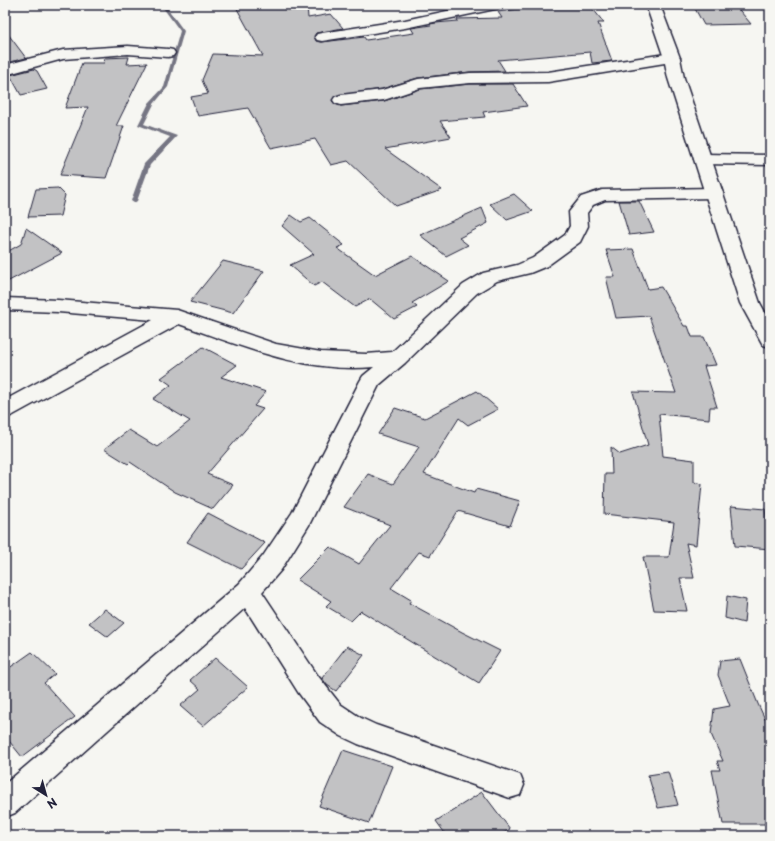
<svg xmlns="http://www.w3.org/2000/svg" width="775" height="841" font-family="'Playpen Sans',sans-serif">
  <style>
    .lines { fill: none; stroke-linecap: round; stroke-linejoin: round }
    .stream { fill: #757583; fill-rule: evenodd }
    .building { fill: #c2c2c4; stroke: #22223b }
    .minor-casing { stroke: #22223b; stroke-width: 3 }
    .secondary-casing { stroke: #22223b; stroke-width: 3 }
    .minor { fill: #f6f6f2; fill-rule: evenodd }
    .secondary { fill: #f6f6f2; fill-rule: evenodd }
  </style>
  <rect width="100%" height="100%" fill="#f6f6f2"/>
  <filter id="ink" filterUnits="userSpaceOnUse"><feTurbulence type="fractalNoise" baseFrequency=".025" numOctaves="2"/><feDisplacementMap in="SourceGraphic" scale="8" xChannelSelector="R" yChannelSelector="G"/><feConvolveMatrix kernelMatrix="1 2 1 2 8 2 1 2 1" color-interpolation-filters="sRGB"/></filter>
  <g filter="url(#ink)">
    <g class="lines">
      <path class="stream" d="M161 5H165L184 31 168 87 154 104 144 124 177 136 150 165 137 201 134 203 131 201 144 164 170 137 138 125 149 103 164 87 180 31Z"/>
    </g>
    <path class="building" d="M235 5H307L308 18 331 14 343 28 316 33 314 36 316 41 322 42 364 37 366 40 414 33 411 28 431 25 430 24 436 23 458 21 457 19 502 18 498 12 519 9 550 5H590L604 23H598L612 61 592 63 590 52 498 60 505 71 470 72 418 78 382 89 335 96 332 101 335 104 341 106 384 101 420 89 470 84H513L527 106 483 112 485 117 440 121 451 137 385 149 442 190 396 206 348 161 331 165 315 139 271 148 248 108 198 116 191 97 208 94 202 80 213 54 263 56Z
      M693 5H735L751 24 704 25Z
      M5 30 26 58 5 63Z
      M129 57 127 64 147 63 116 126H124L106 178 60 175 88 107 65 108 82 63H104L105 58Z
      M34 69 37 71 47 89 21 95 10 75Z
      M58 188 65 195 60 216 28 217 36 189Z
      M514 194 533 211 507 220 490 204Z
      M619 201H639L654 232 629 235Z
      M482 208 488 223 459 238 468 245 446 256 420 235Z
      M291 215 301 222 310 218 344 245 337 248 375 275 412 256 449 281 412 303 417 307 394 319 370 299 355 307 322 282 314 286 290 265 314 254 282 226Z
      M26 228 62 253 5 283V253L21 244Z
      M633 249 648 289 661 287 684 326H688L692 337H704L716 365 704 366 717 407H710L709 419 659 414 663 456 694 460V482L702 484 696 545 686 543 694 578H680L687 611 654 610 643 557H669L674 522 604 514 605 474H612L611 447 620 454 648 445 633 392 676 393 649 316 616 318 606 277H615L606 250Z
      M223 261 264 271 233 313 190 302Z
      M203 347 237 365 221 377 266 392 254 406 263 409 207 474 233 485 213 509 175 492 130 462 128 464 104 449 129 430 157 447 190 421 153 399 171 385 161 378Z
      M477 391 498 409 468 425 459 418 424 474 474 493 476 489 520 501 510 526 458 511 430 556 419 552 391 588 411 600 409 603 462 632 500 651 479 683 361 611 351 621 326 606 331 601 297 580 330 547 359 564 390 525 344 507 368 474 393 484 419 447 378 434 395 408 425 418Z
      M731 506 765 509 770 549 735 546Z
      M208 513 265 543 241 569 187 542Z
      M727 596 746 600 744 623 725 618Z
      M105 609 124 623 108 637 89 623Z
      M347 646 364 655 336 691 327 685 322 678Z
      M32 652 55 674 44 683 75 717 22 757 5 736V671Z
      M215 658 248 687 203 726 180 706 200 689 190 680Z
      M740 659 758 704 770 730V824H723L712 770H720L717 761H723L711 734 714 709 730 706 718 675 720 661Z
      M343 750 392 766 369 823 319 806Z
      M668 772 678 805 658 808 648 775Z
      M482 792 510 829 499 836H447L436 821Z"/>
    <g class="lines">
      <defs>
        <path id="minor" d="M475 5H502L500 8 495 9 405 28 322 41 317 40 315 37 317 34 322 33 405 20Z
          M128 46 168 49 173 50 175 53 173 56 168 57 128 54 63 59 5 75V65L63 50Z
          M672 53 677 55 680 58 677 61 548 82 470 83 420 88 384 100 341 105 335 103 333 100 335 97 341 95 382 90 418 79 470 73 548 72Z
          M703 154 770 155V165L703 164 697 163 694 159 697 155Z
          M714 188 720 189 723 193 720 197 714 198 605 200 593 205 587 213 588 226 580 242 547 266 530 273 497 281 477 293 405 363 379 385 309 525 281 570 262 592 318 676 340 704 361 718 376 725 520 775 524 785 520 795 510 798 358 744 341 736 320 722 298 692 245 608 15 813 5 817V784L239 584 263 556 292 513 360 381 363 376 374 367C306 374 241 346 179 324L13 415 5 418V400L153 320 58 312 5 310V298L58 300 177 310 276 344 321 352 366 354 392 352 463 285 483 273 517 265 533 258 565 235 570 226 569 212 581 197 602 190Z"/>
        <path id="secondary" d="M646 5H660L680 58 684 78 760 303 770 321V347L763 345 740 303 668 78 664 58Z"/>
      </defs>
      <use href="#minor" class="minor-casing"/>
      <use href="#secondary" class="secondary-casing"/>
      <use href="#minor" class="minor"/>
      <use href="#secondary" class="secondary"/>
    </g>
  </g>
  <rect width="775" height="841" fill="none" stroke="#f6f6f2" stroke-width="20"/>
  <rect x="10" y="10" width="755" height="821" fill="none" stroke="#22223b" stroke-width="1.5" filter="url(#ink)"/>
  <g transform="translate(46 795) rotate(143)" stroke="#f6f6f2" stroke-width="3" paint-order="stroke">
  <path d="M0-3L7 15L0 10L-7 15Z" fill="#22223b"/>
  <text y="-6" font-size="11" font-weight="bold" text-anchor="middle" fill="#22223b">N</text>
  </g>
</svg>
